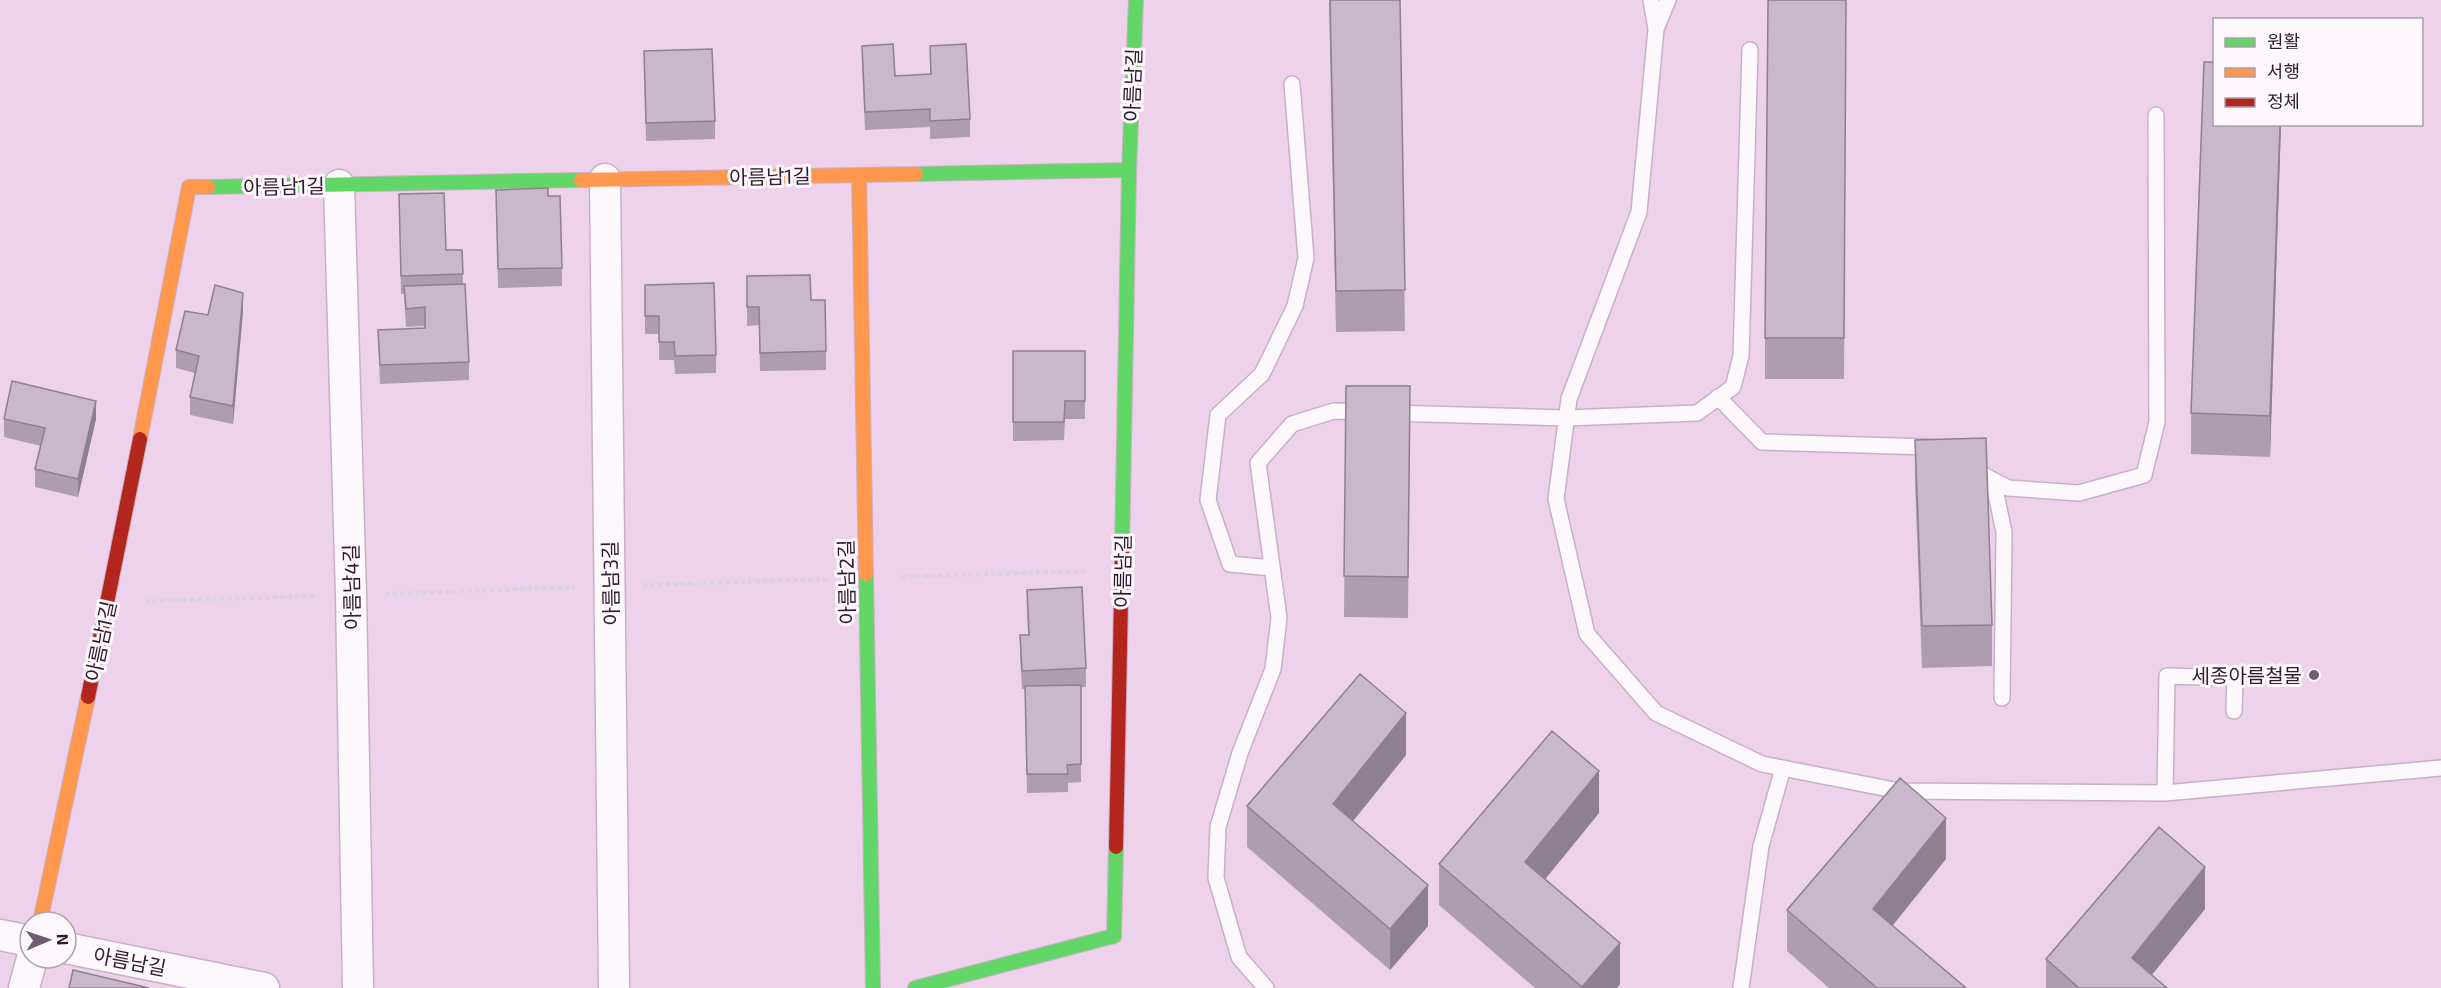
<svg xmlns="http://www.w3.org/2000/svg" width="2441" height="988" font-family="'Exo 2','Noto Sans KR',sans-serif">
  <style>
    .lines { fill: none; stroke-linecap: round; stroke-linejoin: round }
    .lane-casing { stroke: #c8b1c5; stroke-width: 18 }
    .street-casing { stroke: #c8b1c5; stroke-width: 33 }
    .fast-casing { stroke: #c8b1c5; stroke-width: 16 }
    .slow-casing { stroke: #c8b1c5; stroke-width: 16 }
    .jam-casing { stroke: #c8b1c5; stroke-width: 16 }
    .path { stroke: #dbd2da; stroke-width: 4; stroke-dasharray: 4.5 3; stroke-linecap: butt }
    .lane { stroke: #fcf8fc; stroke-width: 15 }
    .street { stroke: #fcf8fc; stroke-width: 30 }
    .fast { stroke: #63d668; stroke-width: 14 }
    .slow { stroke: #ff974d; stroke-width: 14 }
    .jam { stroke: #b3261e; stroke-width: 14 }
    .wall { fill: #ad9daf }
    .shaded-wall { fill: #8d808f }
    .building { fill: #c9b7cc; stroke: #8d808f; stroke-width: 1.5 }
    .poi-dot { fill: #725b70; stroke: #fef8fd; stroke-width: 2 }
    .labels { text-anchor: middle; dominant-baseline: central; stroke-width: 6; stroke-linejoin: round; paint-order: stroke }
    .street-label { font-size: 20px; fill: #2f1c2d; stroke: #fef8fd }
    .poi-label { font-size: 20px; fill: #2f1c2d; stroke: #fef8fd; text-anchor: end }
  </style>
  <rect width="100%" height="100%" fill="#eed1eb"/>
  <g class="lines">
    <defs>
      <path id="lane" d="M1651 0 1656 29 1639 212 1569 399 1556 499 1587 634 1656 713 1762 764 1899 791 2165 793 2441 768
        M1656 29 1668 0
        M1718 397 1762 442 1928 447 1933 449
        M1389 413 1566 418 1697 413 1733 387 1741 356 1750 50
        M1970 468 2008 488 2079 493 2144 475 2157 422 2156 115
        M1993 480 2004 532 2002 698
        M1272 568 1230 564 1208 500 1218 415 1262 374 1295 306 1306 258 1292 84
        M2165 793 2167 676 2235 678 2234 711
        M1266 988 1239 957 1216 878 1218 827 1240 753 1273 669 1279 618 1258 463 1292 424 1334 411 1365 412
        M1741 988 1761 846 1783 768"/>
      <path id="street" d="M605 179 614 988
        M339 185 351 595 358 988
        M0 935 30 941
        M66 948 264 988
        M24 988 32 958"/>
      <path id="fast" d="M916 174 1129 170
        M208 187 581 180
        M1122 550 1129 170 1136 0
        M866 574 873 988
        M915 988 1114 936 1116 847"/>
      <path id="slow" d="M859 175 866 574
        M581 180 916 174
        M140 439 189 187H208
        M40 922 88 697"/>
      <path id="jam" d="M88 697 140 439
        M1116 847 1122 550"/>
    </defs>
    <use href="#lane" class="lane-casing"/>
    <use href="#street" class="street-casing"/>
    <use href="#fast" class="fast-casing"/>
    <use href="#slow" class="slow-casing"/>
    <use href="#jam" class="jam-casing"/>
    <path class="path" d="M901 577 1085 571
      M643 585 830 579
      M385 594 575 587
      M145 601 317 596"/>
    <use href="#lane" class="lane"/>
    <use href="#street" class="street"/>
    <use href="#fast" class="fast"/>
    <use href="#slow" class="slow"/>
    <use href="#jam" class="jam"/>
  </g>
  <path class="wall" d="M1329 0H1400L1405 331 1336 332Z
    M1846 0 1844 379H1765V338Z
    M862 46 895 76 930 74V46L970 119V137L930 139V127L865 130 862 64Z
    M644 51 715 121V139L646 141Z
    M2214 124H2281L2270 457 2191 454V413Z
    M496 190 548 196 562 268V286L498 288Z
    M399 194 446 250H462L463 284 469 362V380L380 384 378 330 425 328V326L406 327 404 294H401Z
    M747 276 811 300 826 351V370L760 371 759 325 747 326Z
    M645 285 716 355V373L675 374 674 360H659V334H645Z
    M243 311 233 424 190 415V397L195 373 176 368V350L208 315Z
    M1013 351H1085V419H1065L1064 440 1013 441Z
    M1346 386H1410L1408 618 1344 617Z
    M4 419H96L78 497 35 487V469L41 446 4 437Z
    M1915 440 1992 625V666L1922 668 1915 482Z
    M1027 590 1086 668V687H1081V782L1068 783V792L1027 793 1025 689H1022L1020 653V635H1028Z
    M1406 755 1353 821 1428 926 1390 970 1247 847V806Z
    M1599 813 1545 879 1620 984 1617 988H1535L1439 905V864Z
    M1946 859 1892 925 1966 988H1829L1787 951V910Z
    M2205 909 2152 975 2167 988H2046V959Z"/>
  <path class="shaded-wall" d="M2280 124H2281L2270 457V416Z
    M243 293V311L233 424V406Z
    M96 401V419L78 497V479Z
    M1406 713V755L1333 846V804Z
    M1599 771V813L1525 904V862Z
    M1946 818V859L1873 950V909Z
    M2205 867V909L2141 988 2132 958Z
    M1428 885V926L1390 970V929Z
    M1620 943V984L1617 988H1582Z"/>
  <path class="building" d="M1330 0H1400L1405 290 1336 291Z
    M1768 0H1846L1844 338H1765Z
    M893 44 895 76 931 74 930 46 966 44 970 119 930 121V109L865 112 862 46Z
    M712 49 715 121 646 123 644 51Z
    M2204 62H2214V124H2280L2270 416 2191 413Z
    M548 188V196H560L562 268 498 269 496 190Z
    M444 193 446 250H462L463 274 401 276 399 194Z
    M810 275 811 300H825L826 351 760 353 759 307H747V276Z
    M714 283 716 355 675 356 674 342H659V316H645V285Z
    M465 284 469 362 380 365 378 330 425 328V307L406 309 404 286Z
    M215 285 243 293 233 406 190 397 199 356 176 350 185 311 208 315Z
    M1013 351H1085V401H1065L1064 422H1013Z
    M12 381 96 401 78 479 35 469 45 428 4 419Z
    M1346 386H1410L1408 577 1344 576Z
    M1986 438 1992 625 1922 626 1915 440Z
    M1082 587 1086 668 1022 671 1020 635H1029L1027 590Z
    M1360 674 1406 713 1333 804 1428 885 1390 929 1247 806Z
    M1081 685V764L1067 765 1068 774H1027L1025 686Z
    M1552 731 1599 771 1525 862 1620 943 1582 987 1439 864Z
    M1900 778 1946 818 1873 909 1966 988H1877L1787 910Z
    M2159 827 2205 867 2132 958 2167 988H2079L2046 959Z
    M73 970 149 988H69Z"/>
  <circle class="poi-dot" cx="2314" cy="675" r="6"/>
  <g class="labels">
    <g class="street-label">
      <text transform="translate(1132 85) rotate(-88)">아름남길</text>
      <text transform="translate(770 176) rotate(-1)">아름남1길</text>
      <text transform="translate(284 186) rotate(-1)">아름남1길</text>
      <text transform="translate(1122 571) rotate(-89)">아름남길</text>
      <text transform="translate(846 582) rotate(-91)">아름남2길</text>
      <text transform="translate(610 583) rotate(-91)">아름남3길</text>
      <text transform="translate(351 587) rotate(-91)">아름남4길</text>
      <text transform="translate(100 641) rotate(-78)">아름남1길</text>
      <text transform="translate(130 961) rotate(11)">아름남길</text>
    </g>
    <g class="poi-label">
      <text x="2302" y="675">세종아름철물</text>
    </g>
  </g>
  <rect x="2213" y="18" width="210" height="108" fill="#fef8fd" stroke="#aba0aa" stroke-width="1.5"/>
  <rect x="2225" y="38" width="30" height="9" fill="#63d668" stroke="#aba0aa" stroke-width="1.5"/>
  <text x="2267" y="48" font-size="18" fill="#2f1c2d">원활</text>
  <rect x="2225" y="68" width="30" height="9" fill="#ff974d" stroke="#aba0aa" stroke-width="1.5"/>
  <text x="2267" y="78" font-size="18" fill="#2f1c2d">서행</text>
  <rect x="2225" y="98" width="30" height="9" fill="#b3261e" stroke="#aba0aa" stroke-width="1.5"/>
  <text x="2267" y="108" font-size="18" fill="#2f1c2d">정체</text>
  <g transform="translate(48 940) rotate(88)"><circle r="28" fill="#fef8fd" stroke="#aba0aa" stroke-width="1.5"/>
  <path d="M0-4.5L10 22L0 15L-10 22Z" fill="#725b70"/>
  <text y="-9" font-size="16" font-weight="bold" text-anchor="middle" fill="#2f1c2d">N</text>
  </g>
</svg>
